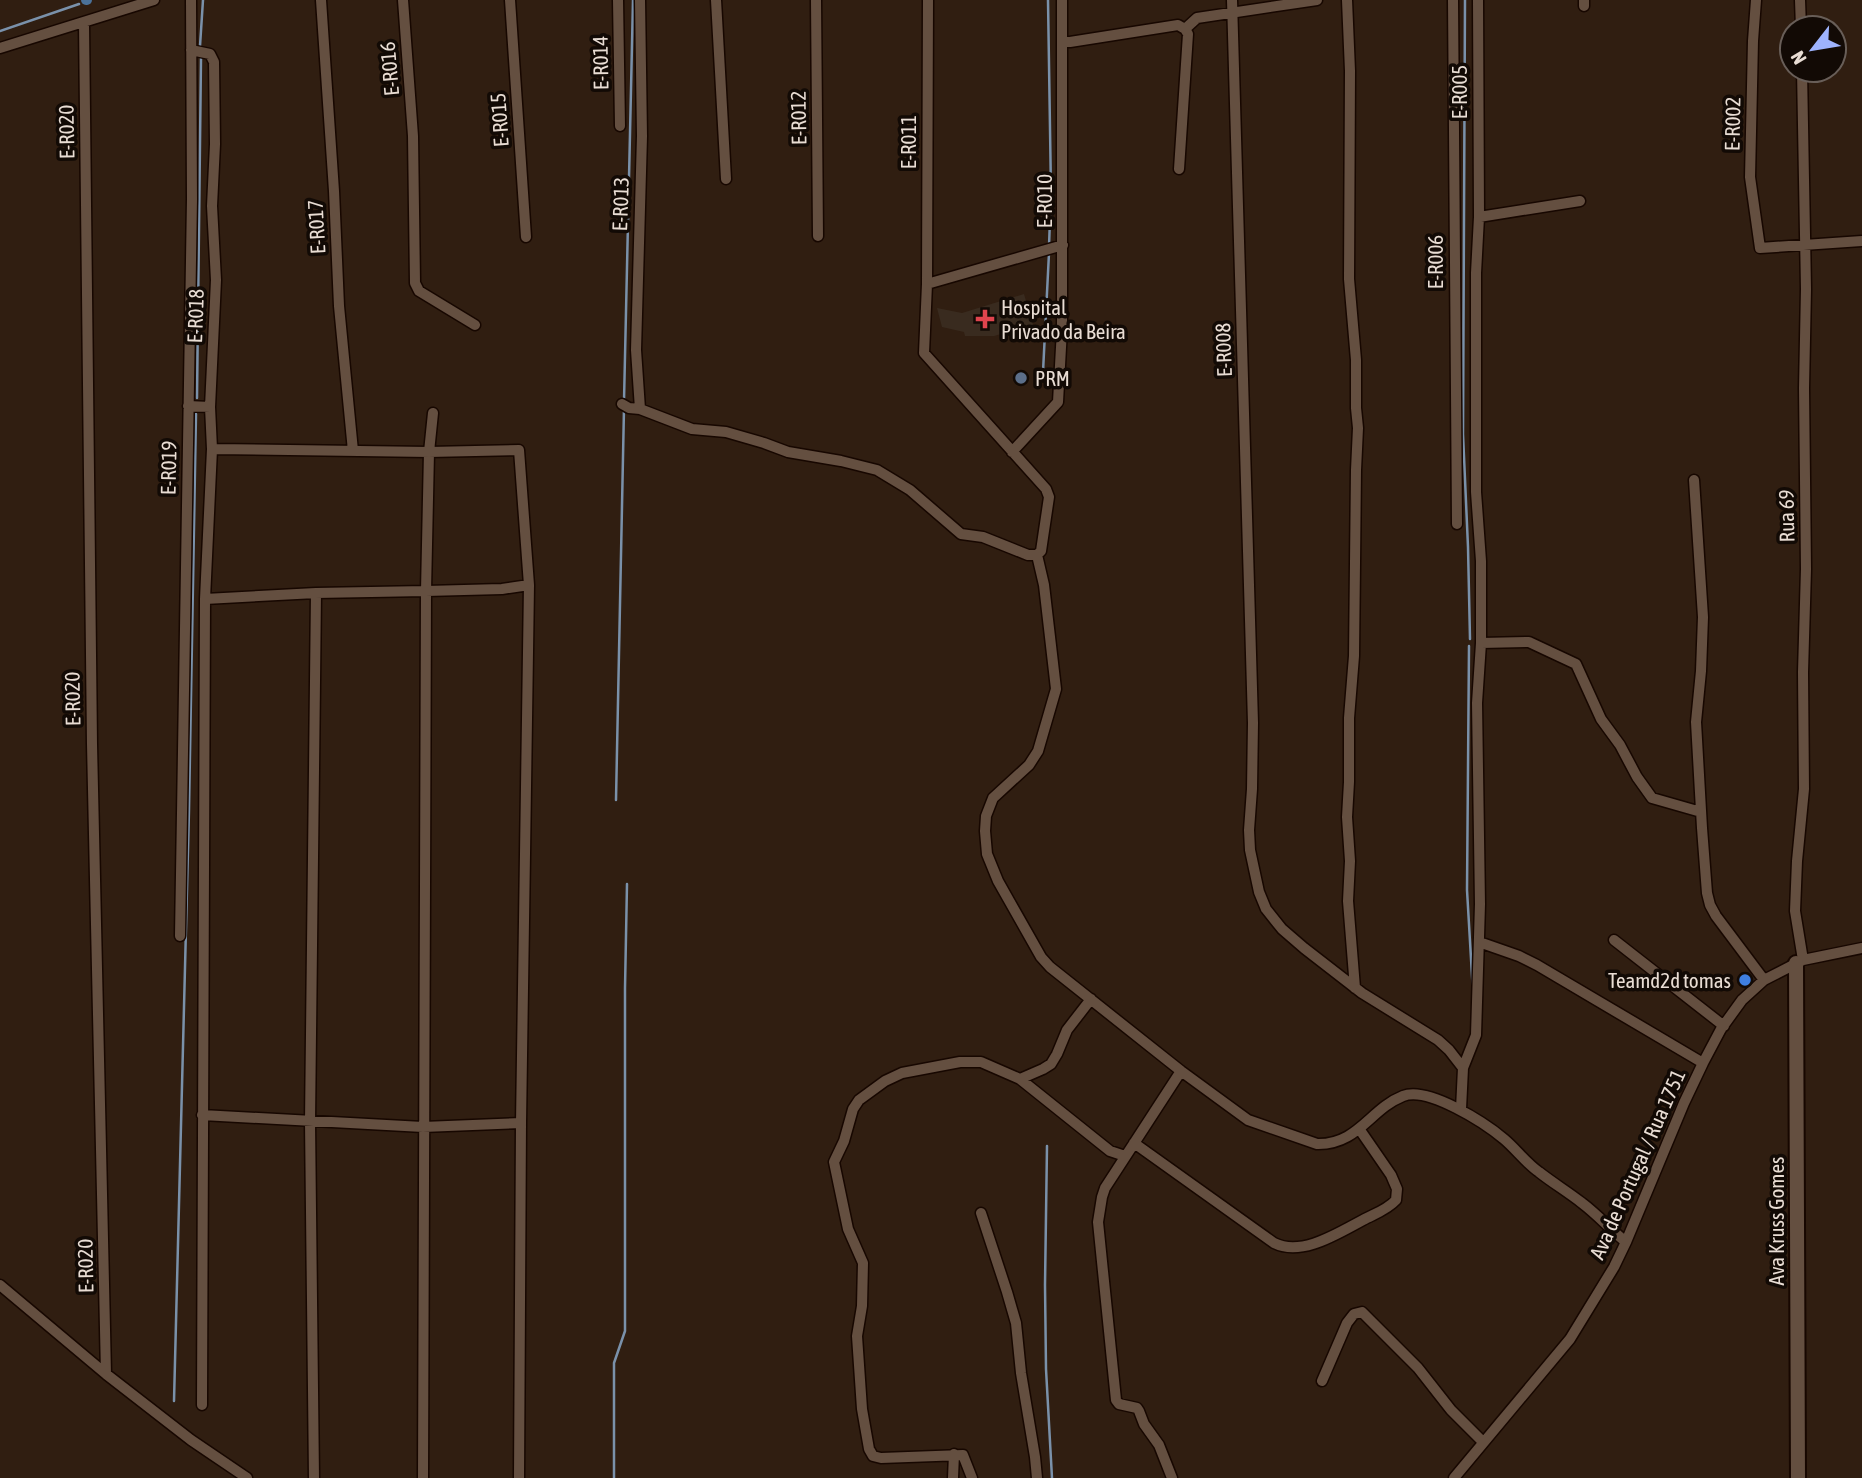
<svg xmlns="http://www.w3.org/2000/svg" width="1862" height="1478" font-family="'Asap Condensed',sans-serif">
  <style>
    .medical { fill: #392b1f }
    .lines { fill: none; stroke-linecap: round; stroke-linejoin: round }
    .stream { stroke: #7a91aa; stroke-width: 2.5 }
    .canal { stroke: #4b7198; stroke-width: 10 }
    .street-casing { stroke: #170700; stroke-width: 13 }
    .secondary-casing { stroke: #170700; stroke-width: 18 }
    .street { stroke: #644f40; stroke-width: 10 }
    .secondary { stroke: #644f40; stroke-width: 14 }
    .health-dot { fill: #e0444e; stroke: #120a05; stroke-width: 2.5 }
    .service-dot { fill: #5c6f8a; stroke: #120a05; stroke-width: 2.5 }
    .shop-dot { fill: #3f7fe0; stroke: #120a05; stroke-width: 2.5 }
    .labels { text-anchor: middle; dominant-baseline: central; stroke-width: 7; stroke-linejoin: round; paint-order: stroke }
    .street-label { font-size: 21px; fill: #e9ddd4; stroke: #120a05 }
    .poi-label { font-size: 21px; fill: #e9ddd4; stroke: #120a05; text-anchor: start }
  </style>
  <rect width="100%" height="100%" fill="#301e11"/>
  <path class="medical" d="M1024 294 1033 325 994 336H965L964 332 942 327 937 308 962 313Z"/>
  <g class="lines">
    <path class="stream" d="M1048 0 1051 192 1049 246
      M1465 0 1463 434 1468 547 1470 639
      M0 31 79 4
      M200 46 203 0
      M1043 372 1049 253
      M197 398 201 58
      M624 401 633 0
      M1469 646 1467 890 1473 993
      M616 800 624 408
      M1047 1146 1045 1285 1046 1369 1052 1478
      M174 1401 189 810 196 414
      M614 1478V1363L625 1331V988L627 884"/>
    <path class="canal" d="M86 0H87"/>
    <defs>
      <path id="street" d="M321 0 334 191 339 306 353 451
        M403 0 413 136 415 283 419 291 475 325
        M510 0 526 237
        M618 0 620 126
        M640 0 642 136 636 350 640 409
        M716 0 726 179
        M816 0 818 236
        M928 0 927 284 924 353 1046 489 1049 497 1041 551 1037 555 1044 585 1056 689 1038 751 1029 765 993 798 986 816 985 831 987 854 998 881 1041 957 1050 967 1181 1071 1248 1120 1317 1144C1358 1145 1370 1109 1403 1096 1428 1086 1485 1123 1504 1139 1516 1149 1526 1163 1539 1172 1553 1183 1568 1192 1582 1203 1598 1215 1611 1230 1626 1242
        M1232 0 1253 723 1252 789 1249 830 1250 850 1259 892 1266 909 1282 929 1304 948 1362 993 1438 1040 1449 1050 1463 1068
        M1347 0 1350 71 1349 279 1356 360V408L1358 428 1356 470 1354 656 1349 718V782L1347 817 1350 861 1348 901 1355 988
        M1453 0 1457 524
        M1756 0 1753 41 1750 177 1760 248 1862 241
        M1800 0 1801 28
        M1584 6V0
        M84 23 92 744 106 1374
        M1185 29 1197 18 1317 0
        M1062 41 1070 42 1178 25 1185 29 1188 34 1179 169
        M0 48 154 0
        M191 50 210 54 214 62 215 144 212 206 216 280 210 407 212 449 205 599 202 1405
        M1802 70 1806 289 1804 388 1806 569 1803 672 1804 789 1797 861 1795 911 1803 960
        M1479 217 1580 201
        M927 284 1063 245
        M622 404 629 408 640 409 692 429 726 432 764 443 788 452 841 461 877 470 910 490 961 534 983 537 1028 555H1037
        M188 406 210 407
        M433 413 429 452 426 591 502 589 529 585
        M212 449 429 452 519 450 529 585 521 1123
        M1012 452 1058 402 1062 329V0
        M1694 480 1703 617 1701 671 1696 722 1702 828 1707 893 1710 905 1716 916 1764 980
        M205 599 316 593 426 591 423 1478
        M1481 643 1529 642 1576 664 1601 719 1620 745 1637 777 1652 798 1701 812
        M180 936 192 199 191 0
        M1614 940 1724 1026
        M1479 942 1519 956 1537 965 1703 1063
        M1020 1079 1043 1069 1051 1064 1057 1054 1067 1030 1091 999
        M1461 1109 1463 1068 1476 1035 1480 904 1477 703 1481 643V561L1476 492V273L1479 217 1478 0
        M202 1115 423 1127 521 1123 519 1478
        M1134 1143 1274 1243C1302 1257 1338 1233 1363 1220 1374 1214 1387 1210 1396 1200L1397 1189 1391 1175 1360 1130
        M981 1213 1007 1292 1016 1323 1021 1373 1035 1457 1037 1478
        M0 1285 106 1374 191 1440 247 1478
        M1322 1381 1347 1323 1354 1314 1362 1312 1418 1368 1451 1410 1483 1442
        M314 1478 310 1122 316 593
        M953 1478 954 1454
        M972 1478 963 1455 881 1458 873 1456 869 1449 862 1409 857 1336 862 1306 863 1263 848 1229 834 1162 844 1141 853 1109 859 1100 885 1081 902 1073 960 1062H981L1020 1079 1110 1151 1125 1156
        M1172 1478 1159 1445 1144 1424 1139 1411 1137 1408 1119 1404 1116 1400 1098 1222 1102 1197 1105 1188 1181 1071
        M1454 1478 1570 1339 1614 1267 1626 1242 1684 1103 1703 1063 1721 1029 1742 1000 1764 980 1803 960 1862 948"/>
      <path id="secondary" d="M1796 963 1798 1478"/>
    </defs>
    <use href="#street" class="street-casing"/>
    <use href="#secondary" class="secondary-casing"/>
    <use href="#street" class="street"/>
    <use href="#secondary" class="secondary"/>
  </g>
  <path class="health-dot" d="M981.5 308.5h7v7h7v7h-7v7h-7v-7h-7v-7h7z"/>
  <circle class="service-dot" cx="1021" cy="378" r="7"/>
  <circle class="shop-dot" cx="1745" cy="980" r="7"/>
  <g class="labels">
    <g class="street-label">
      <text transform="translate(600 63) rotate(-91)">E-R014</text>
      <text transform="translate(389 69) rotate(-95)">E-R016</text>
      <text transform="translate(1459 92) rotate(-90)">E-R005</text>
      <text transform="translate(798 118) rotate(-91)">E-R012</text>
      <text transform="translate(499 120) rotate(-94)">E-R015</text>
      <text transform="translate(1732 124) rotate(-89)">E-R002</text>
      <text transform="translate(66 132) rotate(-91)">E-R020</text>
      <text transform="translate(908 142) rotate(-90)">E-R011</text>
      <text transform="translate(1044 201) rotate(-90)">E-R010</text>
      <text transform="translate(620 204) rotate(-88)">E-R013</text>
      <text transform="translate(316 227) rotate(-93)">E-R017</text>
      <text transform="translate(1435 262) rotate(-90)">E-R006</text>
      <text transform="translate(195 316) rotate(-88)">E-R018</text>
      <text transform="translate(1223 350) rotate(-92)">E-R008</text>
      <text transform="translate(168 468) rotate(-89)">E-R019</text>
      <text transform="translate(1786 516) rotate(-91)">Rua 69</text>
      <text transform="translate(72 699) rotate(-91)">E-R020</text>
      <text transform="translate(1637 1164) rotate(-66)">Ava de Portugal / Rua 1751</text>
      <text transform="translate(1776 1221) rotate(-90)">Ava Kruss Gomes</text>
      <text transform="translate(85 1266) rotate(-91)">E-R020</text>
    </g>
    <g class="poi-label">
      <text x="1001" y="307">Hospital<tspan x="1001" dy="24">Privado da Beira</tspan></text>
      <text x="1035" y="378">PRM</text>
      <text x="1731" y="980" text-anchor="end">Teamd2d tomas</text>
    </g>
  </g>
  <g transform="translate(1813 49) rotate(239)"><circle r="33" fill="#120a05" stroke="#685e58" stroke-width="2"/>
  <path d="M0-5L12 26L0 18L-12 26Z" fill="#9eb3fd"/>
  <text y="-10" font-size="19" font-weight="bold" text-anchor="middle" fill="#e9ddd4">N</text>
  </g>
</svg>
